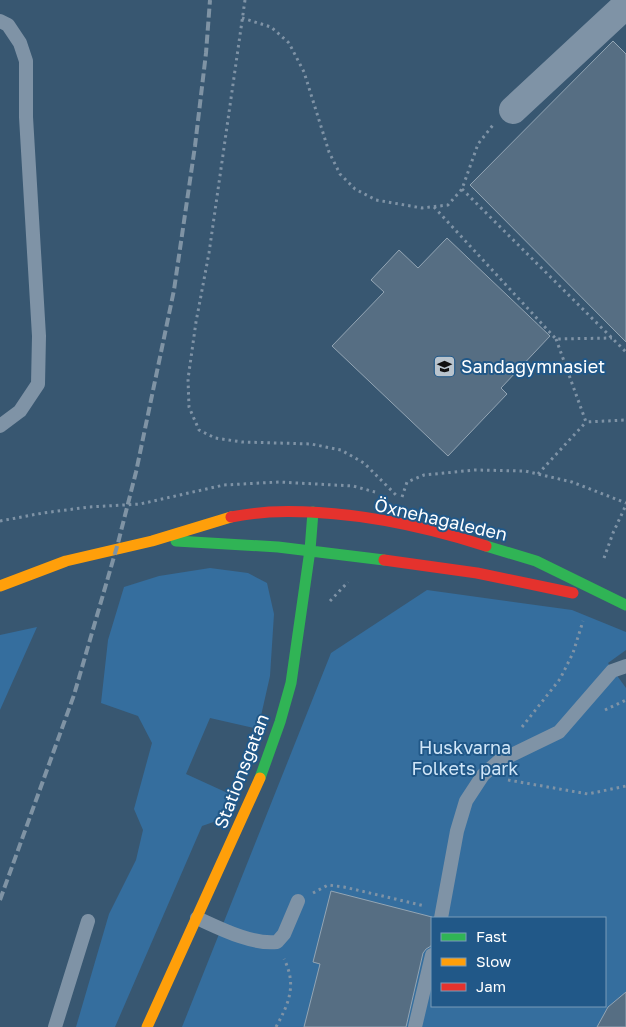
<svg xmlns="http://www.w3.org/2000/svg" width="626" height="1027" font-family="'Golos Text',sans-serif">
  <style>
    .green { fill: #356e9e; fill-rule: evenodd }
    .building { fill: #566e83; stroke: #93a5b4 }
    .lines { fill: none; stroke-linecap: round; stroke-linejoin: round }
    .path { stroke: #7f93a6; stroke-width: 3; stroke-dasharray: 2.5 4; stroke-linecap: butt }
    .lane { stroke: #7f93a6; stroke-width: 14 }
    .street { stroke: #7f93a6; stroke-width: 28 }
    .fast { stroke: #30b455; stroke-width: 11 }
    .slow { stroke: #ff9f0a; stroke-width: 11 }
    .jam { stroke: #e5322d; stroke-width: 11 }
    .rail { stroke: #7f93a4; stroke-width: 4; stroke-dasharray: 9 4; stroke-linecap: butt }
    .labels { text-anchor: middle; dominant-baseline: central; stroke-width: 4; stroke-linejoin: round; paint-order: stroke }
    .poi-label { font-size: 18px; fill: #fff; stroke: #215888; text-anchor: start }
    .street-label { font-size: 18px; fill: #fff; stroke: #215888 }
    .park-label { font-size: 18px; fill: #d0e6f8; stroke: #215888 }
  </style>
  <rect width="100%" height="100%" fill="#385771"/>
  <path class="green" d="M210 568 248 573 267 583 274 614 270 676 258 729 210 718 186 774 232 795 225 818 202 826 115 1027H76L109 914 136 860 143 830 134 809 152 743 138 716 101 703 108 640 124 587 159 576Z
    M427 590 572 610 626 632V650L608 663 626 688V1027H182L331 653ZM432 918H605V1006H432Z
    M37 627 0 710V635Z"/>
  <path class="building" d="M613 41 626 54V342L470 185Z
    M447 238 550 336 501 388 507 394 448 456 332 346 384 292 371 280 399 250 418 268Z
    M331 891 432 917V943L431 946 426 949 423 953 406 1027H304L320 964 313 962Z
    M626 992V1027H597L608 1007Z"/>
  <g class="lines">
    <path class="path" d="M245 0 209 253 196 322 188 379 189 407 199 430 215 438 242 442 311 444 341 450 364 463 397 496
      M242 18 271 27 289 43 304 72 329 152 340 174 355 189 376 200 422 208 448 205 462 189 478 144 493 125
      M462 189 626 352
      M434 207 556 339 612 338
      M556 339 586 422 626 420
      M538 474 586 422
      M402 497 407 482 424 475 475 470 525 471 572 482 626 503
      M0 521 43 513 89 507 140 504 224 485 279 482 353 486 375 492
      M604 558 613 533 626 505
      M330 601 348 582
      M605 710 626 700
      M522 727 560 679 573 653 583 621
      M508 780 588 794 626 786
      M313 893 328 885 344 887 425 906
      M276 1027C289 1003 297 985 284 959"/>
    <path class="lane" d="M0 21 8 25 20 43 26 61V117L39 336 38 384 20 411 0 426
      M197 918C219 928 252 945 277 942L284 934 298 901
      M441 918 457 831 466 801 483 775 499 761 559 732 612 671 626 666
      M55 1027 88 921
      M415 1027 432 955"/>
    <path class="street" d="M513 110 626 5"/>
    <path class="fast" d="M176 541 278 547 384 560
      M486 546 536 561 626 605
      M260 778 280 722 291 683 310 550 313 512"/>
    <path class="slow" d="M0 586 66 561 152 541 231 517
      M147 1027 260 778"/>
    <path class="jam" d="M231 517C243 515 256 513 269 512 342 509 417 524 486 546
      M384 560 477 573 573 593"/>
    <path class="rail" d="M0 900 74 695 118 543 136 472 174 290 195 146 206 53 210 0"/>
  </g>
  <defs>
    <symbol id="school-square" viewBox="-11 -11 22 22"><rect x="-9" y="-9" width="18" height="18" rx="4" fill="#b9c4cd" stroke="#215888"/><path d="M0-5L7-2L0 1L-7-2ZM-4 1L0 2.5L4 1V4Q0 6-4 4Z" fill="#111"/></symbol>
  </defs>
  <g fill-rule="evenodd">
    <use href="#school-square" x="432" y="354" width="25" height="25"/>
  </g>
  <g class="labels">
    <g class="poi-label">
      <text x="461" y="366">Sandagymnasiet</text>
    </g>
    <g class="street-label">
      <text transform="translate(441 519) rotate(13)">Öxnehagaleden</text>
      <text transform="translate(241 771) rotate(-69)">Stationsgatan</text>
    </g>
    <g class="park-label">
      <text x="465" y="747">Huskvarna<tspan x="465" dy="21">Folkets park</tspan></text>
    </g>
  </g>
  <rect x="431" y="917" width="175" height="90" fill="#215888" stroke="#7a9bb8"/>
  <rect x="441" y="933" width="25" height="8" fill="#30b455" stroke="#7a9bb8"/>
  <text x="476" y="942" font-size="15" fill="#ffffff">Fast</text>
  <rect x="441" y="958" width="25" height="8" fill="#ff9f0a" stroke="#7a9bb8"/>
  <text x="476" y="967" font-size="15" fill="#ffffff">Slow</text>
  <rect x="441" y="983" width="25" height="8" fill="#e5322d" stroke="#7a9bb8"/>
  <text x="476" y="992" font-size="15" fill="#ffffff">Jam</text>
</svg>
